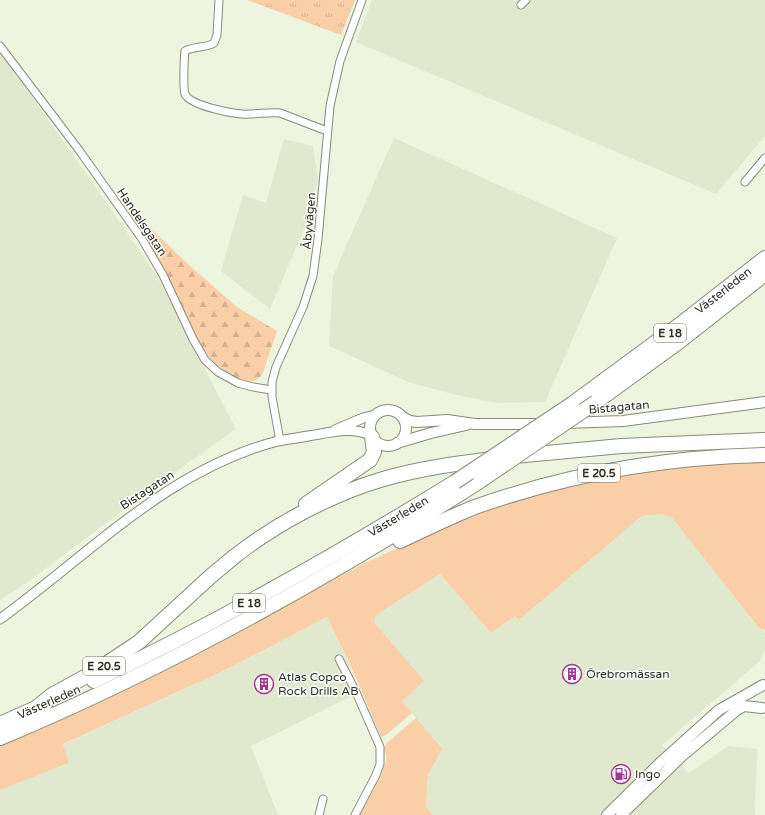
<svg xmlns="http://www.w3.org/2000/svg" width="765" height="815" font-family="'Varela Round',sans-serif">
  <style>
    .built { fill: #e0e9cd }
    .green { fill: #facea7 }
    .forest { fill: url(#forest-firs) }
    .park { fill: url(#park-tufts) }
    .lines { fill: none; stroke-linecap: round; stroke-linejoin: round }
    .minor-casing { stroke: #868c79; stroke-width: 9 }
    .tertiary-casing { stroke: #868c79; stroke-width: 11 }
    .secondary-casing { stroke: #868c79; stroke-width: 12 }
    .motorway-casing { stroke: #868c79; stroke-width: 16 }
    .minor { stroke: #fff; stroke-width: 7 }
    .tertiary { stroke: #fff; stroke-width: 9 }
    .secondary { stroke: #fff; stroke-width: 10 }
    .motorway { stroke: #fff; stroke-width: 14 }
    .motorway-bridge-casing { stroke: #868c79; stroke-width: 16; stroke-linecap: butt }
    .motorway-bridge { stroke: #fff; stroke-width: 14 }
    .labels { text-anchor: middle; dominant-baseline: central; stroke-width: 3; stroke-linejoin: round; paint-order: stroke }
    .shield { fill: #fefffb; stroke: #6a6d66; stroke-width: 1 }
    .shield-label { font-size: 11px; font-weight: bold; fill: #2b2e26 }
    .street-label { font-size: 12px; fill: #2b2e26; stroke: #fefffb }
    .poi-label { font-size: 12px; fill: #2b2e26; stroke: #fefffb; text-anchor: start }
  </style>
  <defs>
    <pattern id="forest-firs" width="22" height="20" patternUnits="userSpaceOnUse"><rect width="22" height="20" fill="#facea7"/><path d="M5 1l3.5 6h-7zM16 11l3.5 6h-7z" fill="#d6b190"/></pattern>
    <pattern id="park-tufts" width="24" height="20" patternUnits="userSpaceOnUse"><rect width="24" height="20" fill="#facea7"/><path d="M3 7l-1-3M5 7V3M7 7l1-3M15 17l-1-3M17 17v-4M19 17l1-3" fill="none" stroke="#d6b190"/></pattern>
  </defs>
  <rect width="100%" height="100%" fill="#edf5df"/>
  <path class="built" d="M372 0H765V136L716 194 356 42Z
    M0 52 88 176 157 276 236 429 164 480 29 581 0 600Z
    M394 138 617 238 545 402 498 403 457 395 411 383 329 346 333 276Z
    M284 139 313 146 318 181 303 231 270 309 221 271 243 195 266 203Z
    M662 514 672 518 760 629 765 633V650L760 661 662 745 689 773 728 746 757 749 755 815H433L426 807 428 775 441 749 402 701 374 622 376 615 440 574 491 633 515 616 519 620 642 516Z
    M327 617 350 664 354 695 251 746 278 815H0V790L69 763 62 745 221 672Z"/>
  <path class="green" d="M734 462 765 463V630L760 629 672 518 662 514 642 516 519 620 515 616 491 633 440 574 376 615 374 622 424 681 402 701 412 713 386 735 381 737 350 664 327 617 221 672 63 744 69 763 0 790V746L75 712 216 643 365 563 428 534 500 506 547 492 609 477 653 470Z
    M416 718 442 749 428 775 426 807 433 815H360L382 774 387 758 384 748 388 742Z"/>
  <path class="forest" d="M137 215 190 266 237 307 277 331 262 375C254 383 248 383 238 378 195 359 186 313 167 275 156 255 143 237 131 218Z"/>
  <path class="park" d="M247 0H355L341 35Z"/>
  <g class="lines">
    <defs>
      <path id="minor" d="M219 0 217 35 214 43C206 48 195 46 185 51 184 58 183 89 185 94 190 106 237 115 249 114 260 114 269 112 280 113L327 131
        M521 5 526 0
        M0 46 79 150 142 239 163 275 193 339 205 360 218 372 238 383 253 387 271 390
        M745 182 765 158
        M280 441 272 397V382L276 367 303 307 313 276 318 239 330 106 340 61 362 0
        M339 659 355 690 380 747V764L376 775 355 815
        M319 815 323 799"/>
      <path id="tertiary" d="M335 430 363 418 375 415
        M0 619C89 555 168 469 278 441 288 439 298 438 308 436 329 433 350 426 370 435"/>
      <path id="secondary" d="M370 428a18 18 0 1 1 36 0a18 18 0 1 1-36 0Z
        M401 416 410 421 417 422 447 420 475 424H541
        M565 423 623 421 765 402
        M397 443 431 433 466 425
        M607 815 660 763 719 710 763 685
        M621 815 682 756 737 710 744 706 762 708"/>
      <g id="motorway">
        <path d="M596 402 680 341 765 274"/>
        <path id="s1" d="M572 404 678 326 765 258"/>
        <path d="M514 456 621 446 765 440"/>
        <path d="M306 504 370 460 374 452 372 437"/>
        <path d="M400 541C425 529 450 517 475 507 568 474 667 457 765 455"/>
        <path id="s2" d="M94 681C219 622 338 554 455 482"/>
        <path d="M36 708 52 695 94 672 139 642 211 576 235 556C276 524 330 495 380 480 416 469 454 464 492 459"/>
        <path d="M0 724 45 704"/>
        <path d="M0 738C168 668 327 579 480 481"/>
      </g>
    </defs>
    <use href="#minor" class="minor-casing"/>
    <use href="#tertiary" class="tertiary-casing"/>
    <use href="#secondary" class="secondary-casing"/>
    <use href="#motorway" class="motorway-casing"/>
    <use href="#minor" class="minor"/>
    <use href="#tertiary" class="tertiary"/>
    <use href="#secondary" class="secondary"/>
    <use href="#motorway" class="motorway"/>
    <defs>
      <path id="motorway-bridge" d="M480 481 596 402
        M455 482 572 404"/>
    </defs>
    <use href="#motorway-bridge" class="motorway-bridge-casing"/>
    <use href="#motorway-bridge" class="motorway-bridge"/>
  </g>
  <defs>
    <symbol id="building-ring" viewBox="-11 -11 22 22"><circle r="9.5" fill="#fefffb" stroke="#a33593" stroke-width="1.5"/><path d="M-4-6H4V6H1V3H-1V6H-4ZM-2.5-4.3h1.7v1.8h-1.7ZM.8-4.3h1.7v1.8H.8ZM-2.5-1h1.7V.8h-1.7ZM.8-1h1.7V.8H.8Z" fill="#a33593"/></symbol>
    <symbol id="fuel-ring" viewBox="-11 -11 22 22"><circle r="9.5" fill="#fefffb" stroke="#a33593" stroke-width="1.5"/><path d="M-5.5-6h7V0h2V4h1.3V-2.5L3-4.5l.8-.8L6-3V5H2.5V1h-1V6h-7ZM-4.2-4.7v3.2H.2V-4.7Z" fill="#a33593"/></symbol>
  </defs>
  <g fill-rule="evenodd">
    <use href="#building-ring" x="561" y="663" width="22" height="22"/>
    <use href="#building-ring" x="253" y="673" width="22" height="22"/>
    <use href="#fuel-ring" x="610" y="763" width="22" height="22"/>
  </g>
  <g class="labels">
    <g class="shield">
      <rect x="654" y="324" width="32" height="18" rx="3"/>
      <rect x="578" y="464" width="42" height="18" rx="3"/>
      <rect x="233" y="594" width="32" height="18" rx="3"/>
      <rect x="83" y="657" width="42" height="18" rx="3"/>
    </g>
    <g class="shield-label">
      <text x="670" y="333">E 18</text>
      <text x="599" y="473">E 20.5</text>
      <text x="249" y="603">E 18</text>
      <text x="104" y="666">E 20.5</text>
    </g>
    <g class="street-label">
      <text transform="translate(309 221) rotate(-85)">Åbyvägen</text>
      <text transform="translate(142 222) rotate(56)">Handelsgatan</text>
      <text stroke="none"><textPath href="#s1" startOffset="189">Västerleden</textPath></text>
      <text transform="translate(619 407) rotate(-5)">Bistagatan</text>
      <text transform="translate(147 490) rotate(-33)">Bistagatan</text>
      <text stroke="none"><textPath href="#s2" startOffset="346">Västerleden</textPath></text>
      <text transform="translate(49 702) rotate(-24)">Västerleden</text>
    </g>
    <g class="poi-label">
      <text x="586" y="674">Örebromässan</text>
      <text x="278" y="677">Atlas Copco<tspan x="278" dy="14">Rock Drills AB</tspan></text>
      <text x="635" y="774">Ingo</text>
    </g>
  </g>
</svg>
